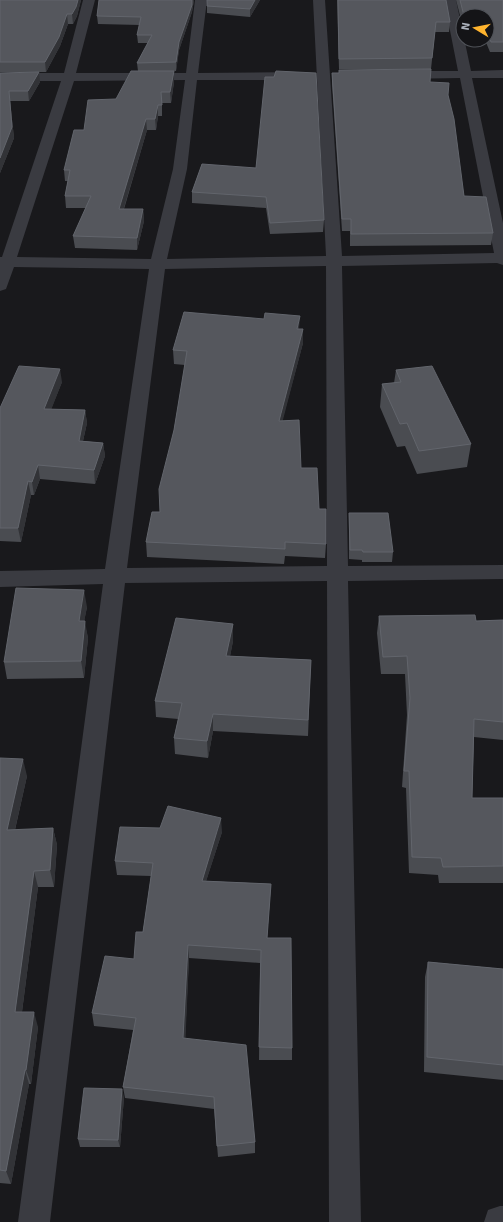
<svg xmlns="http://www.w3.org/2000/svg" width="503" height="1222" font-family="Signika,sans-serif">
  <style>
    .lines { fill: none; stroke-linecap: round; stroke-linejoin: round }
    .street { fill: #3a3b41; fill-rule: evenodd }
    .wall { fill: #4a4c51 }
    .shaded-wall { fill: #323337 }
    .building { fill: #55575d; stroke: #62656c }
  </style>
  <rect width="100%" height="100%" fill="#19191c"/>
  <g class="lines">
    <path class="street" d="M83 0H95L76 73H186L195 0H207L198 73 304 72 310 76 304 80H197L187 169 167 259 326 256 313 0H325L342 256 494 253 460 78 400 79 394 75 400 71H458L444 0H456L471 71 503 70V78H472L503 223V265L497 263 342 266 348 566 503 565V579L348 581 361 1222H329L327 581 125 583 50 1222H18L103 584 0 587V571L105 569 149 269 14 267 6 289 0 291V257H2L61 81H0V73H64ZM185 80 173 169 151 259 17 257 74 81ZM326 266 327 566 127 568 165 269Z
      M500 1206H503V1222H484L488 1210Z"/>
  </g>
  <path class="wall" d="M0 0H81L77 16 73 24H68L60 46 46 72H0Z
    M99 0H194L192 12 179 50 176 71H157H174V82L171 103H162V116H158L156 130H147L124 209H143L144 221 137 250 75 248 73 236 86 208H66L65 196 68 181H65L64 170 84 130 116 99 138 71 137 63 148 43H138L137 35 140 25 98 24 97 16Z
    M207 0H260L250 17 207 13Z
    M337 0H446L450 22 449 32H435L431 69H339Z
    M456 0H503V52H490L485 40H487V16H463V27Z
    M0 73 40 82 29 101H10L14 138 0 173Z
    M332 73 430 82 448 95 464 196 493 233 491 245 350 246V231H342L332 84Z
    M202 164 324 220 323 232 270 234 266 208 192 203V192Z
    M299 329H303V343L282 421 301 468 319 509 326 544 325 558 285 556 284 564 147 557 146 542 160 512 185 365 174 364 173 350Z
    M396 370 471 444 467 467 417 474 405 446 397 447 380 407 382 384 394 383Z
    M62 382 51 409 85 410 87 423 83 441 103 443 105 456 95 484 40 479 34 495H31L21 542 0 541V408Z
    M349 513 393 552 392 562H362V560L349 559Z
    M87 607 84 621 88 638 84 678 7 679 4 662Z
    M379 616 476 621 503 620V740L474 737 472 798H503V883H439L438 875 409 873 406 788 402 787 407 715 405 674H381L377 633Z
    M233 624V641L230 656 311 660 308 736 213 731 208 758 175 754 174 738 178 719 156 717 155 701Z
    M0 758 27 776 15 830 53 828 57 845 54 887H38L22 1012 38 1027 31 1084H29L11 1184 0 1183Z
    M222 832 206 881 271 884 270 898 267 938 292 1048V1060H259L260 963 189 958 185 1038 255 1142V1153L218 1157 214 1109 125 1098 123 1087 133 1030 94 1026 92 1013 134 959 143 932 151 876 117 875 115 861Z
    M428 962 503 969V1080L424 1072 425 977Z
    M124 1097 120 1147H80L78 1139Z"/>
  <path class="shaded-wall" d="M78 0H81L77 16 73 24 72 14Z
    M192 0H194L192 12 179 50 176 71V62L179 42Z
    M255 0H260L250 17V9Z
    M67 14 68 24 60 46 46 72 45 62Z
    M174 71V82L171 103 170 92Z
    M39 72 40 82 29 101 28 91Z
    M9 91 14 138 0 173V158Z
    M158 105V116L156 130 155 119Z
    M146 119 147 130 120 221 119 209Z
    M143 209 144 221 137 250V238Z
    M300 316 299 330 297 329Z
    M303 329V343L279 435V421Z
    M60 369 62 382 46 423 44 409Z
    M85 410 87 423 80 454 79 441Z
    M103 443 105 456 95 484 94 470Z
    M38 465 40 479 34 495 32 482Z
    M28 481 31 495 21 542 18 528Z
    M84 590 87 607 81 638 79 621Z
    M85 621 88 638 84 678 81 661Z
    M233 624V641L227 672 226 656Z
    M213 714V731L208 758 207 741Z
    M23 759 27 776 11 847 7 830Z
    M221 818 222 832 202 894V881Z
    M53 828 57 845 54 887 50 870Z
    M34 871 38 887 20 1027 15 1012Z
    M188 945 189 958 185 1050 183 1038Z
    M34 1012 38 1027 31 1084 26 1070Z
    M25 1070 29 1084 11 1184 6 1171Z
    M122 1089 124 1097 120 1147 118 1140Z"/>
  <path class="building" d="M0 0H78L76 7 72 14H67L59 37 45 62H0Z
    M99 0H192V5L179 42 176 62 137 63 152 35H137L141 17 97 16Z
    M207 0H255L250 9 207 6Z
    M338 0H446L450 22H436L432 58 339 59Z
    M460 0H503V42H491L487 30V16H464Z
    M431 69 430 82 449 83 448 95 454 119 464 196 486 197 493 233 351 234V219H342L332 73H339V70Z
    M131 71H174L170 92H161L162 105H158L155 119H146L119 209H143L137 238 73 236 91 196H65L70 170H64L74 130H84L88 100 116 99Z
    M276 71 316 73 324 220 270 223 266 197 192 192 202 164 256 168 265 77H274Z
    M39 72 28 91H9L12 127 0 158V73Z
    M184 312 264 319 265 313 300 316 297 329H303L279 421 299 420 301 468H317L319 509H326V544L285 542V549L146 542 152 512H160L159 489 174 430 187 351 173 350Z
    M19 366 60 369 44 409 85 410 79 441 103 443 94 470 38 465 32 482 28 481 18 528H0V408Z
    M432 366 471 444 419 451 407 423 400 424 382 384 401 382 396 370Z
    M349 513H388L393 552H363L362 550H350Z
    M16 588 84 590 79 621H85L81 661 4 662Z
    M475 615 476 621 503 620V722L474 719 472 798H503V866L443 867 441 858 412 857 409 771H404L410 698 407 656 383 657 379 616Z
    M176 618 233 624 226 656 311 660 308 720 213 714 207 741 174 738 182 703 155 701Z
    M0 758 23 759 7 830 53 828 50 870 34 871 15 1012H34L26 1070H25L6 1171 0 1170Z
    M168 806 221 818 202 881 271 884 267 938H291L292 1048 259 1047 261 950 188 945 183 1038 246 1045 255 1142 217 1146 214 1097 123 1087 136 1018 92 1013 105 956 134 959 136 932H143L153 863 115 861 120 827 160 828Z
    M428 962 503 969V1065L427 1057Z
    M84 1088 122 1089 118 1140 78 1139Z"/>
  <g transform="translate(475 28) rotate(280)"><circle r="19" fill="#141417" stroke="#505359"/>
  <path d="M0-3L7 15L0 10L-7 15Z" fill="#ffb42e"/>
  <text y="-6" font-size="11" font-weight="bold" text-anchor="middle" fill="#abb1bc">N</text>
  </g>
</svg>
